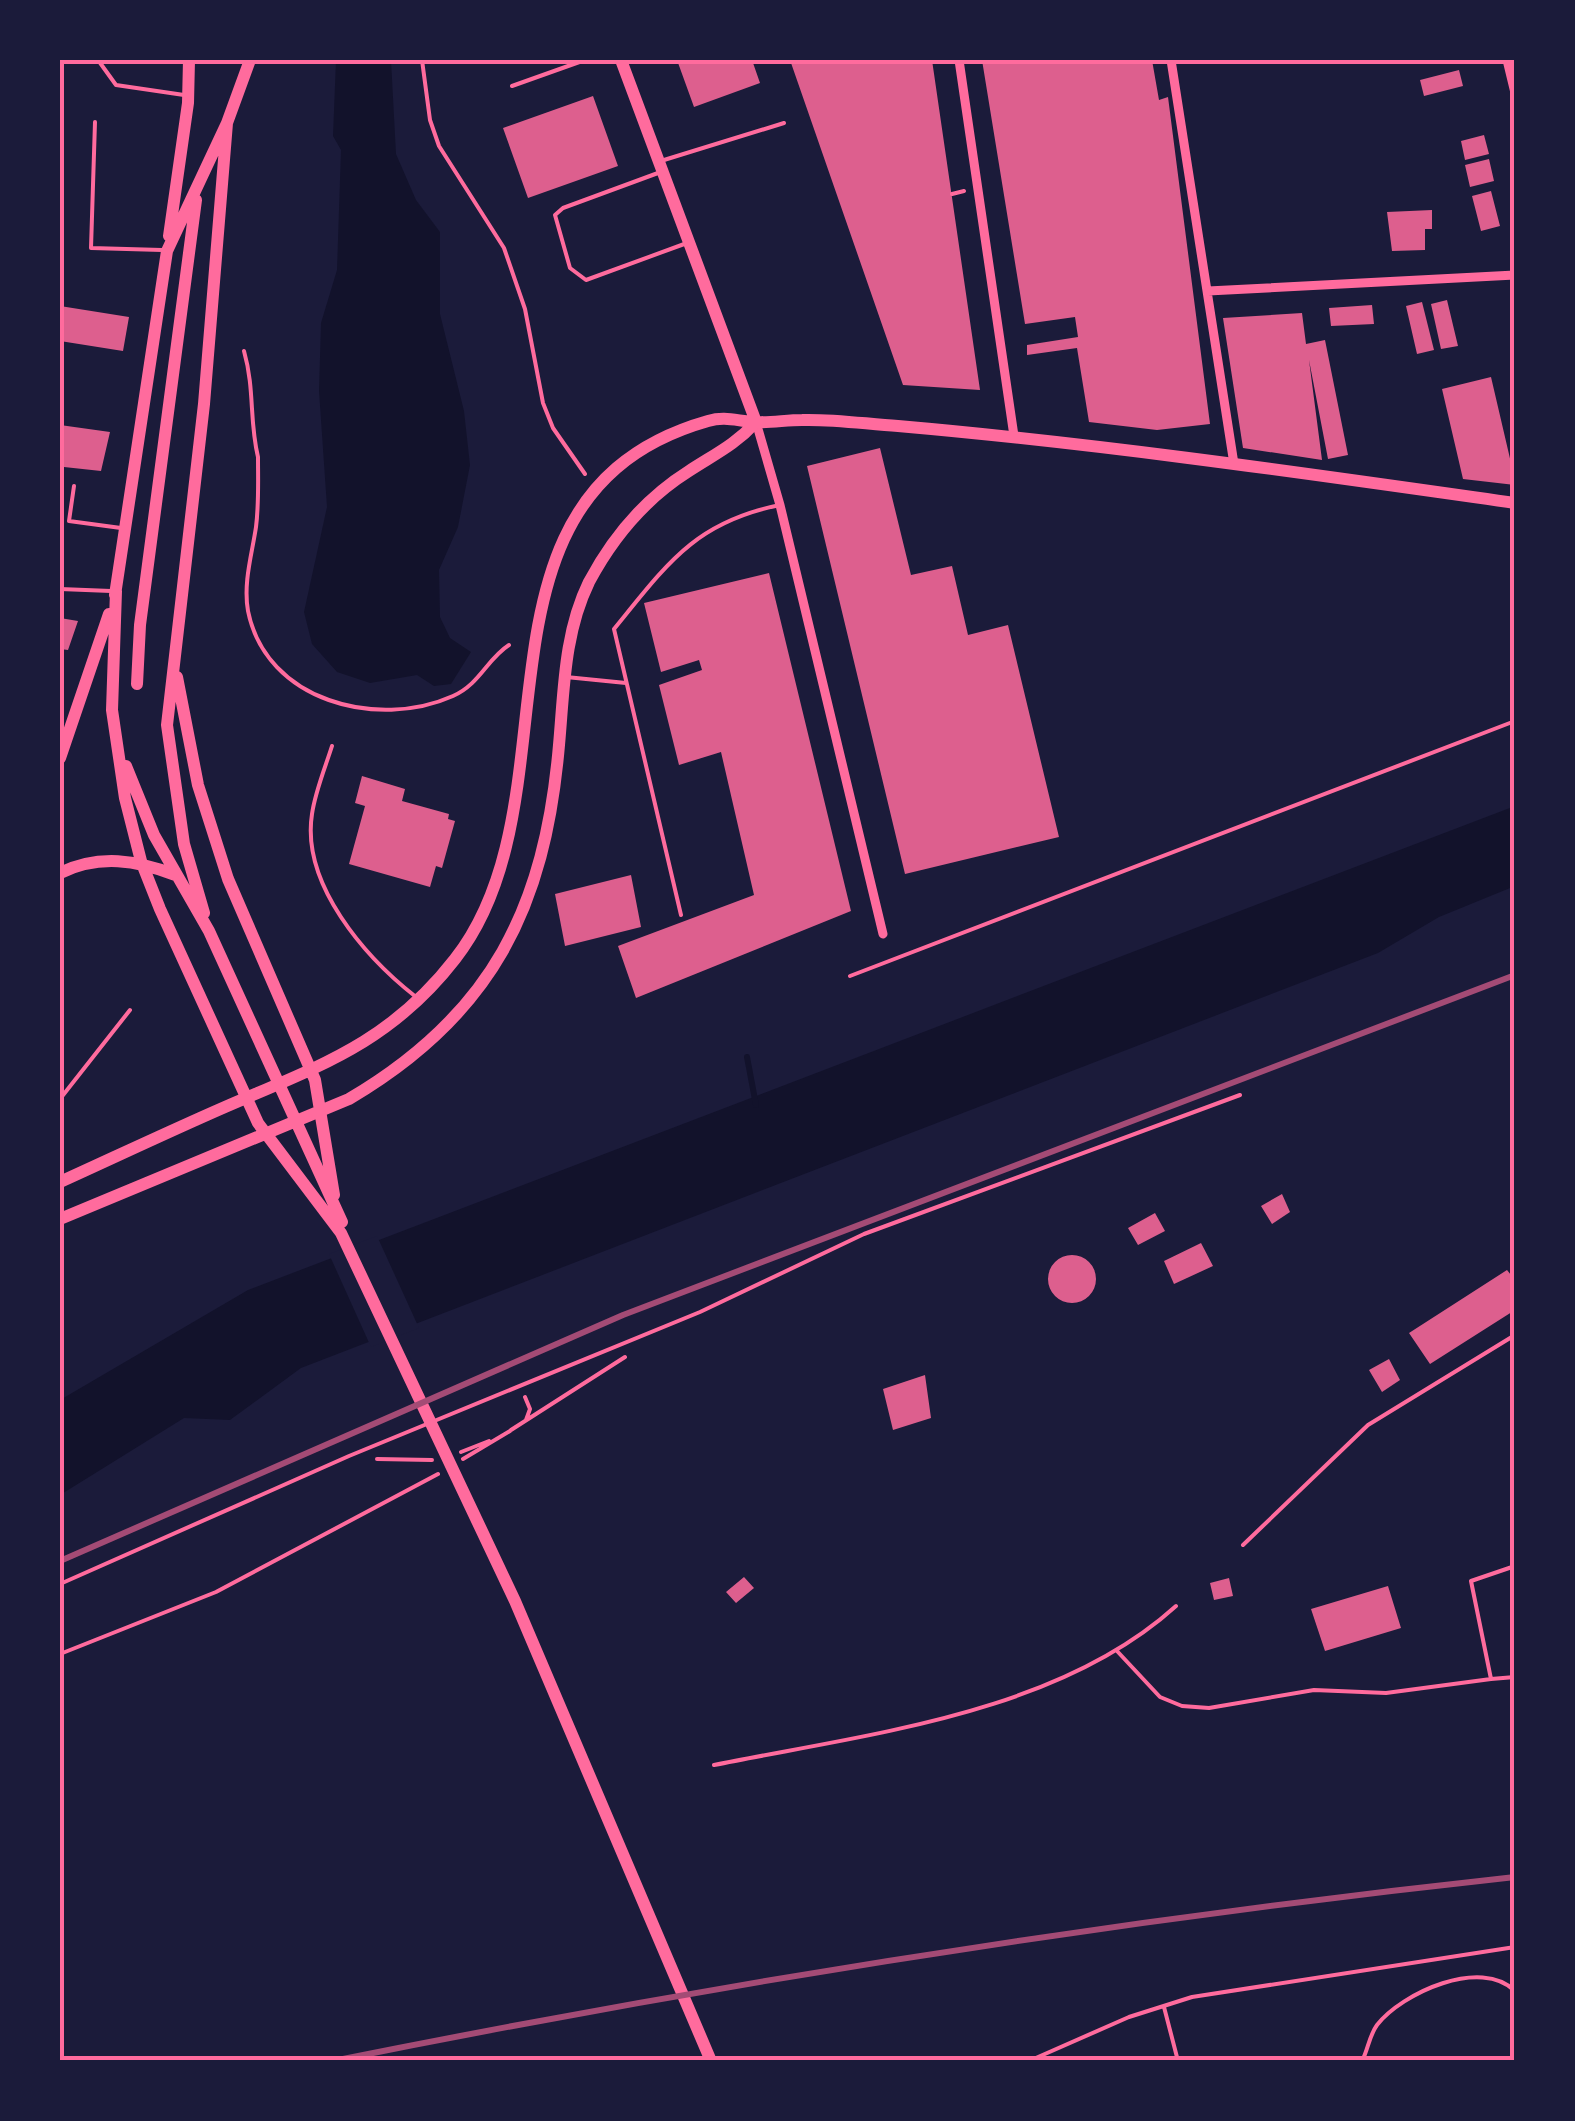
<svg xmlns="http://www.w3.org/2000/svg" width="1575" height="2121" font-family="'Golos Text',sans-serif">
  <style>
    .water { fill: #12122b }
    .pier { fill: #1b1b3a }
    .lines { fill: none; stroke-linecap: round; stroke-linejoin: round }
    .stream { stroke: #12122b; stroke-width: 6 }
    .building { fill: #dd5f8e }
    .path { stroke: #ff6b9d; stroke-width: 4 }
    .service { stroke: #ff6b9d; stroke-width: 4 }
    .minor { stroke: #ff6b9d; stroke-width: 9 }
    .secondary { stroke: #ff6b9d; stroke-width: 12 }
    .rail { stroke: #a44b75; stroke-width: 6 }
    .neatline { fill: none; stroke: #ff6b9d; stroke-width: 4 }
  </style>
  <rect width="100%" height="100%" fill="#1b1b3a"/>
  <path class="water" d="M336 60H391L396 154 416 200 440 232V314L464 411 470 465 458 527 439 570 440 617 450 638 471 652 451 684 434 686 417 675 370 683 337 672 312 644 304 612 327 507 319 391 321 323 337 270 341 150 333 136Z
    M1515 806V886L1439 917 1378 953 301 1368 230 1420 184 1418 60 1495V1400L248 1290Z"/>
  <path class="pier" d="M377 1236 419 1328 371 1347 329 1254Z"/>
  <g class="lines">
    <path class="stream" d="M747 1057 756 1105"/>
  </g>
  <path class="building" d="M677 60H752L760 83 694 107Z
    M790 60H932L980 390 903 385Z
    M982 60H1152L1159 100 1168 97 1210 424 1157 430 1089 422 1077 348 1027 355V345L1078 337 1075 317 1025 324Z
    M1459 70 1463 86 1424 96 1420 80Z
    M593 96 618 166 528 198 503 128Z
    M1484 135 1489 154 1465 160 1461 141Z
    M1489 159 1494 181 1470 187 1465 165Z
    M1491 191 1500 226 1481 231 1472 196Z
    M1432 210V229H1425V250L1392 251 1387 212Z
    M1447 300 1458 346 1441 349 1431 304Z
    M1422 302 1434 350 1417 354 1406 306Z
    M1372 305 1374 324 1331 326 1329 308Z
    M60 306 129 317 123 351 60 341Z
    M1302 313 1306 344 1325 340 1348 455 1328 459 1309 360 1322 460 1243 448 1223 318Z
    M1491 377 1515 480V485L1463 479 1442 389Z
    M60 425 110 432 101 471 64 467 63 489Z
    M880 448 911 575 952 566 968 635 1008 625 1059 837 905 874 807 466Z
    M769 573 851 911 636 998 618 946 754 895 721 752 679 765 659 685 702 670 699 660 661 672 644 603Z
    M60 618 78 621 68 650 60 649Z
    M362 776 405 789 402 801 449 814 448 819 455 821 442 868 436 866 430 887 349 864 365 806 355 803Z
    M631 875 641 927 565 946 555 894Z
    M1282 1194 1290 1212 1272 1224 1261 1206Z
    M1155 1213 1165 1231 1138 1245 1128 1228Z
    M1201 1243 1213 1266 1174 1284 1164 1261Z
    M1048 1279a24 24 0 1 1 48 0a24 24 0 1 1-48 0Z
    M1507 1270 1515 1280V1310L1430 1364 1409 1333Z
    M1389 1359 1400 1380 1382 1392 1369 1370Z
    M925 1375 931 1418 893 1430 883 1389Z
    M744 1577 754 1588 736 1603 726 1592Z
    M1229 1578 1233 1596 1214 1600 1210 1583Z
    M1388 1586 1401 1628 1325 1651 1311 1609Z"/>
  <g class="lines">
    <path class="path" d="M422 60 430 120 439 146 504 248 525 309 543 403 553 428 585 474
      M952 194 964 191
      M244 351C255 390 249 420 258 457 258 480 259 504 256 527 252 554 243 583 248 611 266 701 377 730 453 696 480 684 487 659 509 645
      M525 1397 530 1409 526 1420
      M511 1430 625 1357
      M461 1452 489 1441
      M377 1459 432 1460
      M463 1459 510 1431
      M60 1654 216 1592 438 1474
      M1364 2058 1425 2061
      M1362 2061C1368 2050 1369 2036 1377 2025 1402 1993 1481 1957 1515 1991
      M1474 2061H1488
      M1491 2061 1515 2060"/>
    <path class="service" d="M98 60 116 85 184 95
      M512 86 585 60
      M95 122 91 248 162 250
      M664 160 784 123
      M658 173 563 208 555 215 570 268 586 280 687 243
      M74 486 69 521 121 528
      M60 589 111 591
      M566 677 626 683
      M332 746C325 768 315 792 312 814 301 884 365 957 416 997
      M681 915 614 629C667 564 695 522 780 505
      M850 976 1515 721
      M60 1099 130 1010
      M1243 1545 1368 1425 1515 1335
      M60 1584 349 1456 700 1312 864 1234 1240 1095
      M1117 1651 1160 1697 1182 1706 1209 1708 1314 1690 1386 1693 1491 1679 1471 1581 1515 1566
      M1491 1679 1515 1677
      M714 1765C867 1734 1057 1714 1176 1606
      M1164 2007 1178 2061
      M1029 2061 1129 2017 1192 1997 1515 1947"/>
    <path class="minor" d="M959 60 1014 436
      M1171 60 1234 464
      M1507 60 1515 93
      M1208 291 1515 275
      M756 422 780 505 883 934"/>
    <path class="secondary" d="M621 60 756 422
      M169 236 188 103 189 60
      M116 591 112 710 125 798 141 861 160 909 258 1123 341 1233 515 1601 711 2061
      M115 595 167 251 227 123 250 60
      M177 677 198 785 228 879 315 1080 334 1195
      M137 684 140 625 196 200
      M60 758 109 614
      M126 766 154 835 209 931 342 1222
      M60 873C99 854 137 860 175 875
      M204 913 184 844 167 725 204 404 227 123
      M60 1182C115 1157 170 1131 225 1107 319 1066 390 1043 455 959 583 796 451 494 708 421 725 416 737 421 755 422 770 423 786 420 802 420 834 419 866 424 898 426 1104 444 1310 474 1515 503
      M60 1219 349 1099C492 1015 545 908 559 745 564 690 564 633 589 582 613 537 646 498 689 471 715 454 735 445 756 422"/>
    <path class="rail" d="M60 1561 623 1315 1515 975
      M333 2061C725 1982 1118 1920 1515 1877"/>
  </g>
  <rect width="1575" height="2121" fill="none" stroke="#1b1b3a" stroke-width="125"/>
  <rect x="62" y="62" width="1450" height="1996" class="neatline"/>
</svg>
